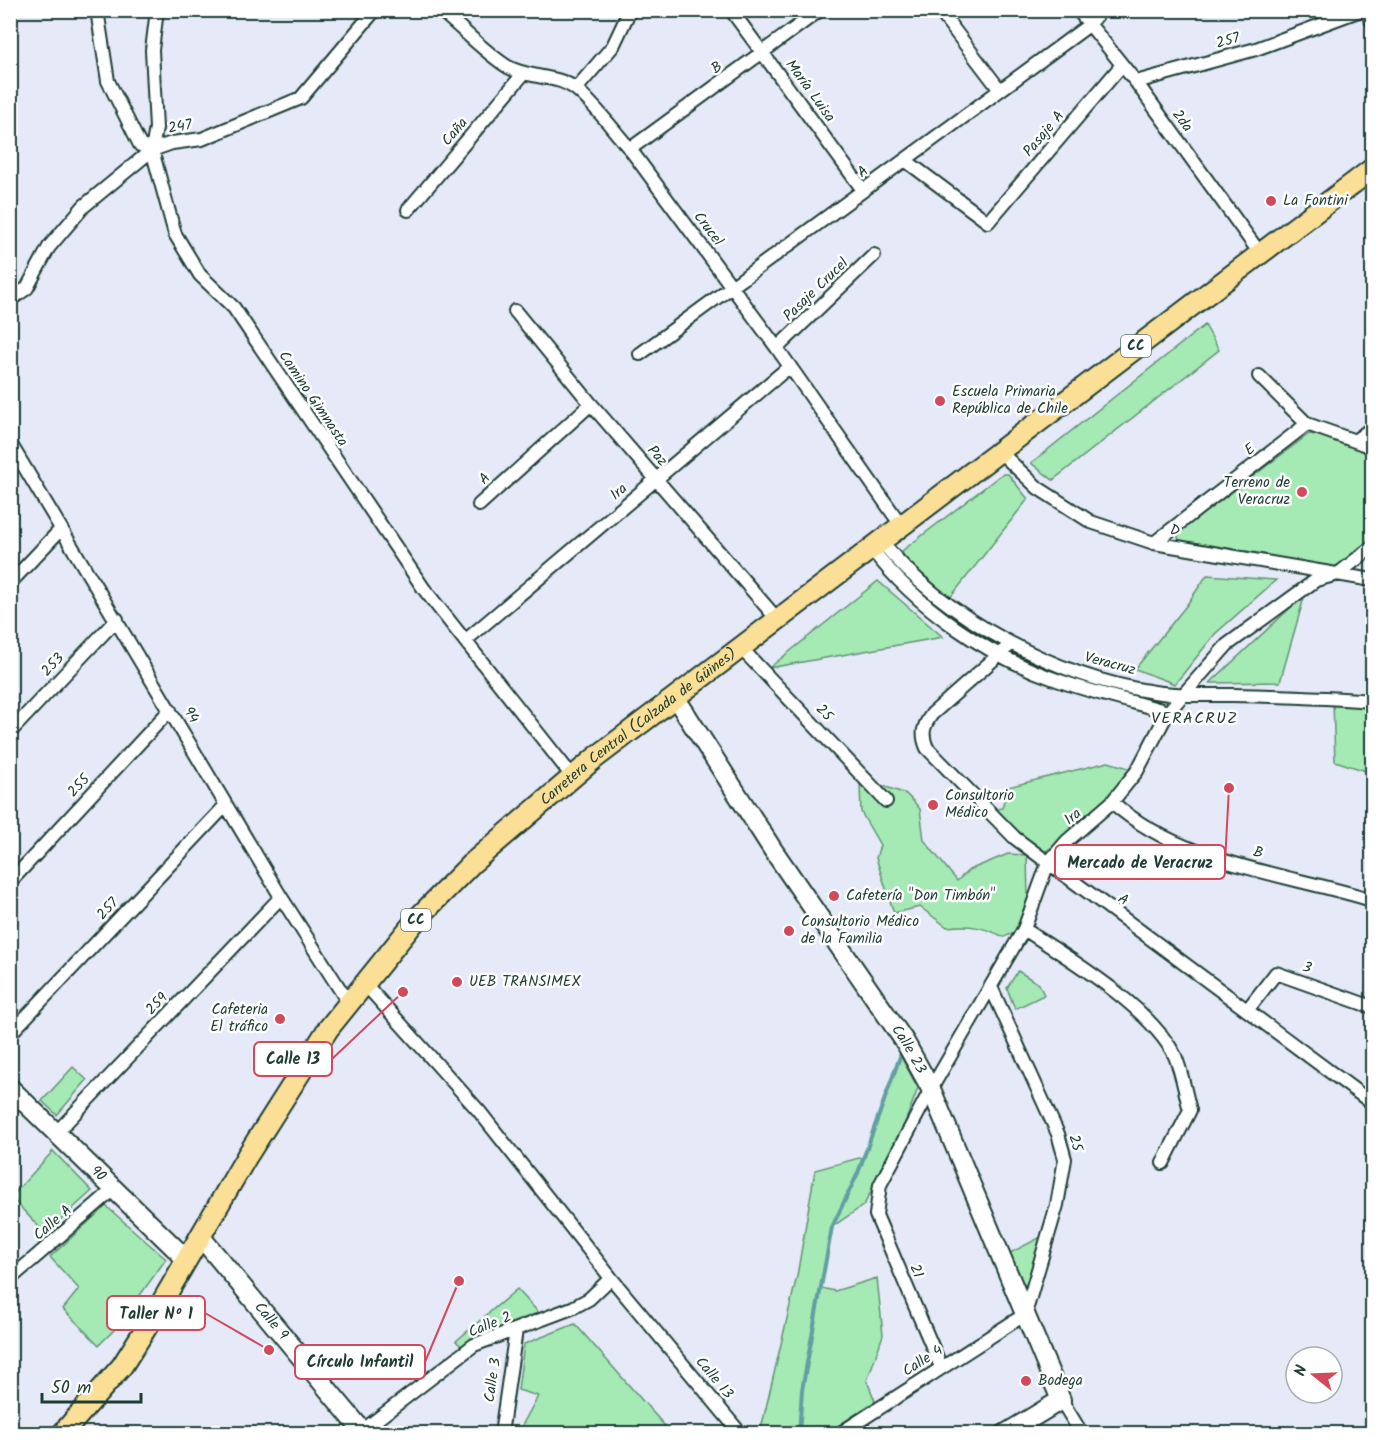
<svg xmlns="http://www.w3.org/2000/svg" width="1383" height="1444" font-family="Kalam,sans-serif">
  <style>
    .green { fill: #a5e9b5; stroke: #629374; stroke-width: 1.5 }
    .lines { fill: none; stroke-linecap: round; stroke-linejoin: round }
    .stream { stroke: #629ea2; stroke-width: 4 }
    .street-casing { stroke: #1f3d34; stroke-width: 16 }
    .secondary-casing { stroke: #1f3d34; stroke-width: 22 }
    .primary-casing { stroke: #1f3d34; stroke-width: 24 }
    .street { stroke: #fff; stroke-width: 12 }
    .secondary { stroke: #fff; stroke-width: 18 }
    .primary { stroke: #fbdf96; stroke-width: 20 }
    .poi-dot { fill: #d1495b; stroke: #fff; stroke-width: 2 }
    .labels { text-anchor: middle; dominant-baseline: central; stroke-width: 5; stroke-linejoin: round; paint-order: stroke }
    .shield { fill: #fff; stroke: #627771; stroke-width: 1.5 }
    .shield-label { font-size: 14px; font-weight: bold; fill: #1f3d34 }
    .street-label { font-size: 15px; fill: #1f3d34; stroke: #fff }
    .poi-label { font-size: 15px; fill: #1f3d34; stroke: #fff; text-anchor: start }
    .neighbourhood-label { font-size: 16px; letter-spacing: 1.5px; fill: #1f3d34; stroke: #fff }
    .leader { fill: none; stroke: #d1495b; stroke-width: 2 }
    .callout-dot { fill: #d1495b; stroke: #fff; stroke-width: 2 }
    .callout { fill: #fff; stroke: #d1495b; stroke-width: 2 }
    .callout-label { font-size: 16px; text-anchor: middle; font-weight: bold; fill: #1f3d34 }
  </style>
  <rect width="100%" height="100%" fill="#e5e9f8"/>
  <filter id="ink" filterUnits="userSpaceOnUse"><feTurbulence type="fractalNoise" baseFrequency=".0167" numOctaves="2"/><feDisplacementMap in="SourceGraphic" scale="12" xChannelSelector="R" yChannelSelector="G"/><feConvolveMatrix kernelMatrix="1 2 1 2 8 2 1 2 1" color-interpolation-filters="sRGB"/></filter>
  <g filter="url(#ink)">
    <path class="green" d="M1205 325 1219 350 1053 480 1031 463Z
      M1309 434 1336 438 1372 455V541L1337 566 1331 567 1179 543 1178 536 1183 529Z
      M1002 474H1008L1028 499 950 598 905 561 902 551Z
      M1207 575 1276 580 1215 634 1175 684 1135 669 1186 606Z
      M878 581 943 637 769 668Z
      M1305 594 1280 682 1210 683Z
      M1333 703 1372 707V773L1335 761Z
      M1108 762 1132 769C1110 800 1079 834 1044 852L1011 826 996 809 1002 808 1008 787Z
      M866 780 906 794 914 802 920 809 924 840 957 881 969 870 1008 854 1027 855 1028 901 1018 931 1004 937C984 927 969 924 947 927L920 907 894 913 876 858 880 845 861 812 860 784Z
      M1018 971 1039 984 1044 995 1015 1009 1007 988Z
      M900 1055 918 1088 903 1128 864 1205 832 1227 821 1288 835 1291 877 1278 883 1335 867 1381 875 1401 827 1433H763L761 1429 797 1276 815 1170 863 1157Z
      M73 1067 87 1080 57 1115 42 1101Z
      M53 1151 92 1191 48 1231 40 1228 11 1197Z
      M106 1206 166 1259 118 1326 99 1345 63 1309 79 1289 50 1257Z
      M1043 1236 1026 1294 1008 1254Z
      M517 1289 539 1313 478 1336 461 1346 456 1341Z
      M575 1324 671 1433H518L538 1396 518 1390 524 1344Z"/>
    <g class="lines">
      <path class="stream" d="M799 1434 802 1390 832 1227 858 1173 902 1051"/>
      <defs>
        <path id="street" d="M97 10 108 81 140 145 152 150 175 234 200 275 234 308 424 589 572 776
          M440 10C462 28 484 52 508 67 529 79 558 74 577 90 597 107 613 130 630 149L777 348 901 525
          M731 10 863 190
          M939 10 1000 90
          M1078 10 1136 82 1259 252
          M1365 10 1372 21
          M1136 82 1256 49 1361 10
          M576 89 613 46 630 10
          M630 149 820 10
          M152 150 156 128 152 50 157 10
          M905 160 988 222 1122 65
          M408 210 524 73
          M10 300 27 288 49 247 84 206 152 150 172 143 202 139 301 98 375 10
          M515 311 591 404 777 619
          M777 348 874 255
          M640 354 1089 25 1101 10
          M1259 376 1307 424 1372 447
          M1356 440 1372 428
          M10 443 281 897 348 1002
          M998 450 1038 488 1091 522 1154 543 1372 580
          M479 505 591 404
          M881 541C943 618 1057 677 1154 692 1180 696 1206 695 1232 695 1279 696 1326 697 1372 701
          M1154 543 1307 424
          M871 548C916 607 987 656 1057 680 1093 693 1131 701 1168 712
          M10 583 61 529
          M466 640 790 366
          M1011 644 932 714C923 726 921 734 927 748L1015 838 1372 1103
          M740 647 886 801
          M10 732 117 619
          M1112 802C1183 865 1285 873 1372 900
          M10 882 170 710
          M1024 929C1070 959 1150 1007 1175 1056 1182 1072 1185 1093 1190 1110L1163 1163
          M364 983 479 1111 611 1278 741 1434
          M1248 1009 1276 973 1372 1007
          M10 1034 226 805
          M56 1133 281 897
          M10 1279 114 1189
          M941 1367 876 1215 880 1185 931 1089 1024 929 1048 863 1067 841 1112 802 1137 771 1168 712 1227 645 1316 580 1338 574 1372 547
          M1061 1400 1082 1434
          M358 1434 474 1345 572 1308 589 1299 611 1278
          M501 1434 516 1330
          M839 1434 1024 1315 1028 1304 1057 1205 1065 1159 1058 1134 991 987"/>
        <g id="secondary">
          <path id="s1" d="M675 697 773 850 905 1042 931 1089 1061 1400 1005 1434"/>
          <path id="s2" d="M10 1088 186 1259"/>
          <path id="s3" d="M200 1236 365 1434"/>
        </g>
        <g id="primary">
          <path id="s4" d="M62 1434 122 1366 158 1309 247 1156 328 1029 416 920 471 864 595 758 1372 169"/>
        </g>
      </defs>
      <use href="#street" class="street-casing"/>
      <use href="#secondary" class="secondary-casing"/>
      <use href="#primary" class="primary-casing"/>
      <use href="#street" class="street"/>
      <use href="#secondary" class="secondary"/>
      <use href="#primary" class="primary"/>
    </g>
  </g>
  <g class="poi-dot">
    <circle cx="1271" cy="201" r="6"/>
    <circle cx="940" cy="401" r="6"/>
    <circle cx="1302" cy="492" r="6"/>
    <circle cx="933" cy="805" r="6"/>
    <circle cx="834" cy="896" r="6"/>
    <circle cx="789" cy="931" r="6"/>
    <circle cx="457" cy="982" r="6"/>
    <circle cx="280" cy="1019" r="6"/>
    <circle cx="1026" cy="1381" r="6"/>
  </g>
  <g class="labels">
    <g class="shield">
      <rect x="1121" y="335" width="30" height="22" rx="4.5"/>
      <rect x="401" y="909" width="30" height="22" rx="4.5"/>
    </g>
    <g class="shield-label">
      <text x="1136" y="346">CC</text>
      <text x="416" y="920">CC</text>
    </g>
    <g class="street-label">
      <text transform="translate(1228 41) rotate(-15)">257</text>
      <text transform="translate(717 68) rotate(-36)">B</text>
      <text transform="translate(810 91) rotate(54)">María Luisa</text>
      <text transform="translate(1182 121) rotate(54)">2da</text>
      <text transform="translate(180 127) rotate(-10)">247</text>
      <text transform="translate(455 132) rotate(-50)">Caña</text>
      <text transform="translate(1044 134) rotate(-50)">Pasaje A</text>
      <text transform="translate(863 172) rotate(-36)">A</text>
      <text transform="translate(708 229) rotate(53)">Crucel</text>
      <text transform="translate(816 290) rotate(-44)">Pasaje Crucel</text>
      <text transform="translate(313 399) rotate(56)">Camino Gimnasta</text>
      <text transform="translate(1250 450) rotate(-37)">E</text>
      <text transform="translate(657 456) rotate(49)">Paz</text>
      <text transform="translate(485 479) rotate(-42)">A</text>
      <text transform="translate(619 492) rotate(-40)">1ra</text>
      <text transform="translate(1175 531) rotate(10)">D</text>
      <text transform="translate(1110 664) rotate(15)">Veracruz</text>
      <text transform="translate(53 665) rotate(-47)">253</text>
      <text transform="translate(824 713) rotate(47)">25</text>
      <text transform="translate(191 715) rotate(59)">94</text>
      <text stroke="none"><textPath href="#s4" startOffset="921">Carretera Central (Calzada de Güines)</textPath></text>
      <text transform="translate(79 786) rotate(-47)">255</text>
      <text transform="translate(1073 817) rotate(-39)">1ra</text>
      <text transform="translate(1258 853) rotate(14)">B</text>
      <text transform="translate(1123 900) rotate(36)">A</text>
      <text transform="translate(108 909) rotate(-47)">257</text>
      <text transform="translate(1307 968) rotate(20)">3</text>
      <text transform="translate(157 1004) rotate(-46)">259</text>
      <text stroke="none"><textPath href="#s1" startOffset="423">Calle 23</textPath></text>
      <text transform="translate(1075 1143) rotate(75)">25</text>
      <text stroke="none"><textPath href="#s2" startOffset="123">90</textPath></text>
      <text transform="translate(53 1223) rotate(-41)">Calle A</text>
      <text transform="translate(916 1271) rotate(67)">21</text>
      <text stroke="none"><textPath href="#s3" startOffset="111">Calle 9</textPath></text>
      <text transform="translate(490 1325) rotate(-22)">Calle 2</text>
      <text transform="translate(923 1361) rotate(-33)">Calle 4</text>
      <text transform="translate(714 1378) rotate(50)">Calle 13</text>
      <text transform="translate(493 1380) rotate(-82)">Calle 3</text>
    </g>
    <g class="poi-label">
      <text x="1283" y="201">La Fontini</text>
      <text x="952" y="392">Escuela Primaria<tspan x="952" dy="17">República de Chile</tspan></text>
      <text x="1290" y="483" text-anchor="end">Terreno de<tspan x="1290" dy="17">Veracruz</tspan></text>
      <text x="945" y="796">Consultorio<tspan x="945" dy="17">Médico</tspan></text>
      <text x="846" y="896">Cafetería "Don Timbón"</text>
      <text x="801" y="922">Consultorio Médico<tspan x="801" dy="17">de la Familia</tspan></text>
      <text x="469" y="982">UEB TRANSIMEX</text>
      <text x="268" y="1010" text-anchor="end">Cafeteria<tspan x="268" dy="17">El tráfico</tspan></text>
      <text x="1038" y="1381">Bodega</text>
    </g>
    <g class="neighbourhood-label">
      <text x="1195" y="718">VERACRUZ</text>
    </g>
  </g>
  <path class="leader" d="M1229 788L1225 862M403 992L332 1059M269 1350L205 1313M459 1281L425 1362"/>
  <g class="callout-dot">
    <circle cx="1229" cy="788" r="6"/>
    <circle cx="403" cy="992" r="6"/>
    <circle cx="269" cy="1350" r="6"/>
    <circle cx="459" cy="1281" r="6"/>
  </g>
  <g class="callout">
    <rect x="1055" y="845" width="170" height="34" rx="6"/>
    <rect x="254" y="1042" width="78" height="34" rx="6"/>
    <rect x="107" y="1296" width="98" height="34" rx="6"/>
    <rect x="295" y="1345" width="130" height="34" rx="6"/>
  </g>
  <g class="callout-label">
    <text x="1140" y="868">Mercado de Veracruz</text>
    <text x="293" y="1064">Calle 13</text>
    <text x="156" y="1319">Taller Nº 1</text>
    <text x="360" y="1367">Círculo Infantil</text>
  </g>
  <rect width="1383" height="1444" fill="none" stroke="#fff" stroke-width="36"/>
  <rect x="18" y="18" width="1347" height="1408" fill="none" stroke="#1f3d34" stroke-width="2" filter="url(#ink)"/>
  <g transform="translate(1314 1375) rotate(288)"><circle r="28" fill="#ffffff" stroke="#a5b1ae" stroke-width="1.5"/>
  <path d="M0-4.5L10 22L0 15L-10 22Z" fill="#d1495b"/>
  <text y="-9" font-size="16" font-weight="bold" text-anchor="middle" fill="#1f3d34">N</text>
  </g>
  <path d="M42 1393v9h99v-9" fill="none" stroke="#1f3d34" stroke-width="3"/>
  <text x="51" y="1393" font-size="18" fill="#1f3d34" stroke="#ffffff" stroke-width="4.5" paint-order="stroke">50 m</text>
</svg>
